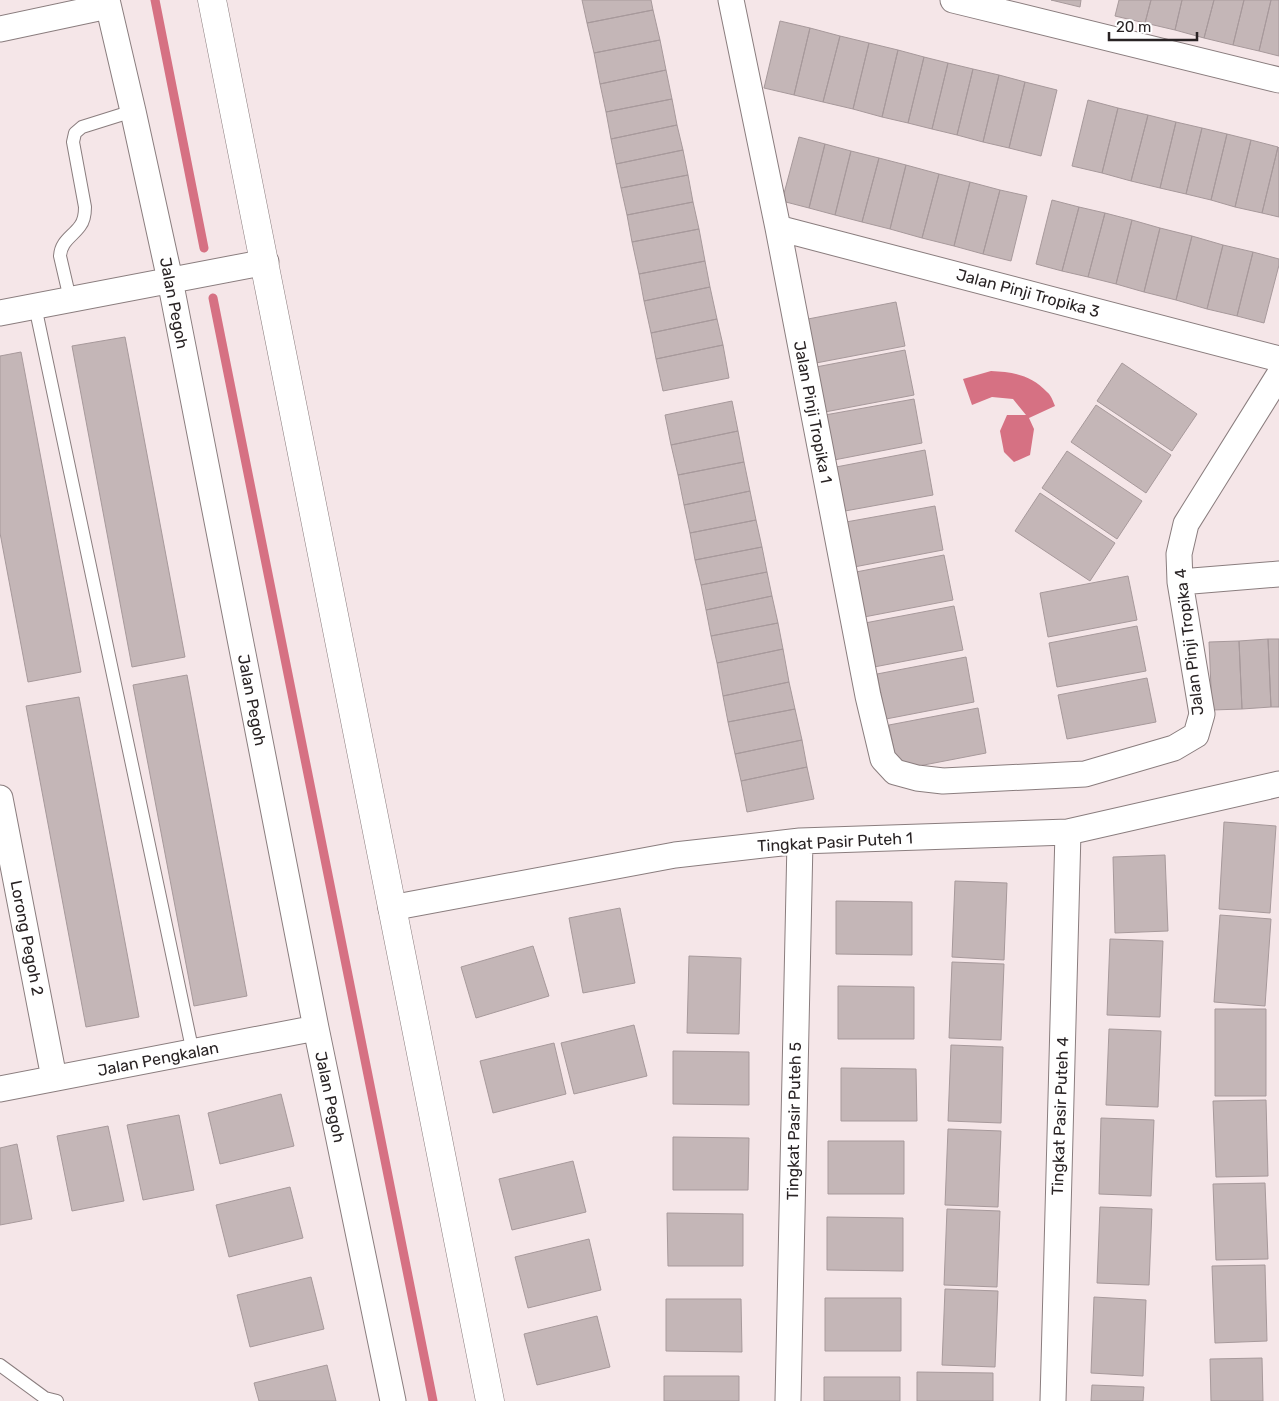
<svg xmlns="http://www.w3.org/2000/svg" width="1279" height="1401" font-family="Rubik,sans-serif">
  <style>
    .water { fill: #d67183 }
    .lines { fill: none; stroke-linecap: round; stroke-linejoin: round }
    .stream { stroke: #d67183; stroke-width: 9 }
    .building { fill: #c4b6b7; stroke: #a7999b }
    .service-casing { stroke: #8a7d7e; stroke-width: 14 }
    .minor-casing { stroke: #8a7d7e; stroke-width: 27 }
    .tertiary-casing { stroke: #8a7d7e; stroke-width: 29 }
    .service { stroke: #fff; stroke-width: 12 }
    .minor { stroke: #fff; stroke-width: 25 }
    .tertiary { stroke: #fff; stroke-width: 28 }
    .labels { text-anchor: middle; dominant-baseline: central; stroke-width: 4.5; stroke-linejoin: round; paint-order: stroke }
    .street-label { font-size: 16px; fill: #292324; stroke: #fff }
  </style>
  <rect width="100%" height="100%" fill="#f5e6e8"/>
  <path class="water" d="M991 371C1013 372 1031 375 1047 392 1051 395 1053 401 1055 406L1029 418 1034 429 1030 455 1014 462 1004 452 1000 431 1007 415H1026L1013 399 992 397 972 405 963 379Z"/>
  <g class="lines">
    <path class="stream" d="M155 0 204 248
      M213 298 433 1401"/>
  </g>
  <path class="building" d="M582 0H651L653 10 587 23Z
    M1051 0H1081L1080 7Z
    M1119 0H1151L1145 23 1115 16Z
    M1151 0H1182L1175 30 1145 23Z
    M1182 0H1214L1204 38 1175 30Z
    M1214 0H1244L1233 45 1204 38Z
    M1244 0H1271L1259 51 1233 45Z
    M1271 0H1279V56L1259 51Z
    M653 10 660 40 594 53 587 23Z
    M780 21 810 28 794 95 764 88Z
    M810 28 840 36 823 102 794 95Z
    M840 36 869 43 853 109 823 102Z
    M660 40 666 70 600 84 594 53Z
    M869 43 898 50 882 117 853 109Z
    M898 50 924 57 908 123 882 117Z
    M924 57 948 63 932 129 908 123Z
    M948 63 973 69 957 135 932 129Z
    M973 69 999 75 983 142 957 135Z
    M666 70 672 99 606 112 600 84Z
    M999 75 1025 82 1009 148 983 142Z
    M1025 82 1057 90 1041 156 1009 148Z
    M672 99 677 125 611 139 606 112Z
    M1088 100 1118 108 1102 173 1072 166Z
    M1118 108 1148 115 1131 181 1102 173Z
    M1148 115 1176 122 1160 188 1131 181Z
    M1176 122 1202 128 1186 194 1160 188Z
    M677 125 683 150 616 164 611 139Z
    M1202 128 1227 134 1211 200 1186 194Z
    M1227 134 1251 140 1235 207 1211 200Z
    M799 137 825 144 809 208 782 201Z
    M1251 140 1278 147 1262 213 1235 207Z
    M825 144 851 151 835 215 809 208Z
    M1278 147 1279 148V217L1262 213Z
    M683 150 688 175 621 188 616 164Z
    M851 151 879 158 862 222 835 215Z
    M879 158 906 165 890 229 862 222Z
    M906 165 939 174 922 238 890 229Z
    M939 174 970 182 954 246 922 238Z
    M688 175 693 202 627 215 621 188Z
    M970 182 1000 190 983 254 954 246Z
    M1000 190 1027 196 1011 261 983 254Z
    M1052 200 1079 207 1062 271 1036 264Z
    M693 202 699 229 632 242 627 215Z
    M1079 207 1105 213 1088 277 1062 271Z
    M1105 213 1132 220 1116 284 1088 277Z
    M1132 220 1160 228 1144 292 1116 284Z
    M1160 228 1192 236 1176 300 1144 292Z
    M699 229 705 261 639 274 632 242Z
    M1192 236 1223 245 1207 309 1176 300Z
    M1223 245 1253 252 1237 316 1207 309Z
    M1253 252 1279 259V265L1264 323 1237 316Z
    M705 261 710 287 644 301 639 274Z
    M710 287 717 319 651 333 644 301Z
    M896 302 905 346 816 363 808 319Z
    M717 319 723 345 656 359 651 333Z
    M125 337 185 657 132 667 72 346Z
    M723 345 729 378 663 391 656 359Z
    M905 350 914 395 825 412 816 367Z
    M21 352 81 672 28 682 0 533V356Z
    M1122 363 1197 414 1172 451 1097 401Z
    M914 399 922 443 834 460 825 415Z
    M732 401 738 431 671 445 665 415Z
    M1096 405 1171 455 1146 493 1071 442Z
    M738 431 744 462 678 475 671 445Z
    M925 450 933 495 845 511 836 467Z
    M1067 451 1142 501 1117 539 1042 488Z
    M744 462 750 491 684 505 678 475Z
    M750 491 756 520 690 533 684 505Z
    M1040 493 1115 543 1090 581 1015 531Z
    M935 506 943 550 854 567 846 522Z
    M756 520 762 547 695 560 690 533Z
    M762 547 767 572 701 585 695 560Z
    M944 555 953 600 864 617 856 572Z
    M767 572 772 596 706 610 701 585Z
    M1128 576 1137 620 1048 637 1040 593Z
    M772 596 778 623 711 636 706 610Z
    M954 606 963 650 874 667 865 623Z
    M778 623 783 649 717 663 711 636Z
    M1137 626 1146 671 1057 687 1049 643Z
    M1268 639 1271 707 1242 709 1239 641Z
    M1268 639H1279V707H1271Z
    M1239 641 1242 709 1212 710 1209 642Z
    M783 649 789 682 723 696 717 663Z
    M966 657 974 702 886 719 877 674Z
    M187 675 247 996 194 1006 133 685Z
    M1147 678 1156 722 1067 739 1058 695Z
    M789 682 795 709 728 722 723 696Z
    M79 697 139 1017 86 1027 26 706Z
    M978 708 986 753 898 770 889 725Z
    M795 709 802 740 735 754 728 722Z
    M802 740 807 767 741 781 735 754Z
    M807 767 814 799 747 812 741 781Z
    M1224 822 1276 826 1270 913 1219 909Z
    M1165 855 1168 931 1115 933 1113 857Z
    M955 881 1007 883 1004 960 952 957Z
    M836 901 912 902V955L836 954Z
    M620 908 635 983 583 993 569 918Z
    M1220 915 1271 919 1265 1006 1214 1002Z
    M1110 939 1163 941 1160 1017 1107 1015Z
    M533 946 549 996 476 1018 461 967Z
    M689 956 741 958 739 1034 687 1033Z
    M952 962 1004 964 1001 1040 949 1038Z
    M838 986 914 987V1039H838Z
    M1215 1009H1266V1096H1215Z
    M634 1025 647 1076 574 1094 561 1043Z
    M1109 1029 1161 1031 1158 1107 1106 1105Z
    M554 1043 566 1094 493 1113 480 1061Z
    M951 1045 1003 1047 1001 1123 948 1121Z
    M673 1051 749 1052V1105L673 1104Z
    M841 1068 916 1069 917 1121H841Z
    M281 1094 294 1146 220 1164 208 1113Z
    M1266 1100 1268 1176 1216 1177 1213 1101Z
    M179 1115 194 1190 143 1200 127 1125Z
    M1101 1118 1154 1120 1151 1196 1099 1194Z
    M108 1126 124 1201 72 1211 57 1136Z
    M948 1129 1001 1131 998 1207 945 1205Z
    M673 1137 749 1138 748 1190H673Z
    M828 1141H904V1194H828Z
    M17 1144 32 1219 0 1225V1148Z
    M573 1161 586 1212 512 1230 499 1179Z
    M1265 1183 1268 1259 1216 1260 1213 1184Z
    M290 1187 303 1238 229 1257 216 1205Z
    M1100 1207 1152 1209 1149 1285 1097 1283Z
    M947 1209 1000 1211 997 1287 944 1285Z
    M667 1213 743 1214V1266H668Z
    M827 1217 903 1218V1271L827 1270Z
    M589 1239 601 1290 528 1308 515 1257Z
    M1265 1265 1267 1341 1215 1343 1212 1266Z
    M311 1277 324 1329 250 1347 237 1295Z
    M945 1289 998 1291 995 1367 942 1365Z
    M1094 1297 1146 1300 1143 1376 1091 1373Z
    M825 1298H901V1351H825Z
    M666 1299H741L742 1352 666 1351Z
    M597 1316 610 1367 537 1385 524 1334Z
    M1262 1358 1263 1401H1211L1210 1359Z
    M327 1365 336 1401H259L254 1383Z
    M917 1372 993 1373V1401H917Z
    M664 1376H739V1401H664Z
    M824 1377H900V1401H824Z
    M1092 1385 1144 1387 1143 1401H1091Z"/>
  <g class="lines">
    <defs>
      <path id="service" d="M70 299 60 256C61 241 72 237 80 226 84 221 85 213 85 207L73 142 75 133 82 127 133 111
        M35 306 193 1053
        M0 1365 45 1398 57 1401"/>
      <path id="minor" d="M107 0 133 111 170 280 316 1028 393 1401
        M731 0 778 228 868 696 883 759 895 772 917 778 943 781 1085 774 1174 748 1196 735 1202 714 1180 582 1179 554 1186 524 1279 375
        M953 0 1279 80
        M0 29 108 6
        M778 228 1279 359
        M0 313 266 262
        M1180 582 1279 574
        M0 798 54 1078
        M391 908 675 855 800 841 1068 832 1279 784
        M0 1089 316 1028
        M788 1401 800 841
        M1053 1401 1068 832"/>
      <path id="tertiary" d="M212 0C308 466 396 934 490 1401"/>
    </defs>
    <use href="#service" class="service-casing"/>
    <use href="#minor" class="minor-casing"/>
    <use href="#tertiary" class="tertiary-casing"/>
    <use href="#service" class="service"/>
    <use href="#minor" class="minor"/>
    <use href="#tertiary" class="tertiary"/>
  </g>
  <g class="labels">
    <g class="street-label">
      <text transform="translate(1028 293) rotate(15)">Jalan Pinji Tropika 3</text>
      <text transform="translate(174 303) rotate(79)">Jalan Pegoh</text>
      <text transform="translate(813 412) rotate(79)">Jalan Pinji Tropika 1</text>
      <text transform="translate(1189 642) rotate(-97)">Jalan Pinji Tropika 4</text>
      <text transform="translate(252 700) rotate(79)">Jalan Pegoh</text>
      <text transform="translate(835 842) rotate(-3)">Tingkat Pasir Puteh 1</text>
      <text transform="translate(27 938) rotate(79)">Lorong Pegoh 2</text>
      <text transform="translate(158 1059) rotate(-11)">Jalan Pengkalan</text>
      <text transform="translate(330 1097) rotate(78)">Jalan Pegoh</text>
      <text transform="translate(1060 1116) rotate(-88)">Tingkat Pasir Puteh 4</text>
      <text transform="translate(794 1121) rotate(-89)">Tingkat Pasir Puteh 5</text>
    </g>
  </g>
  <path d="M1109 32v8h88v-8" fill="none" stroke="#292324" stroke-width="2.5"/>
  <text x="1116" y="32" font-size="15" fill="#292324" stroke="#ffffff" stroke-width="4" paint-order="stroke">20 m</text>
</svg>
